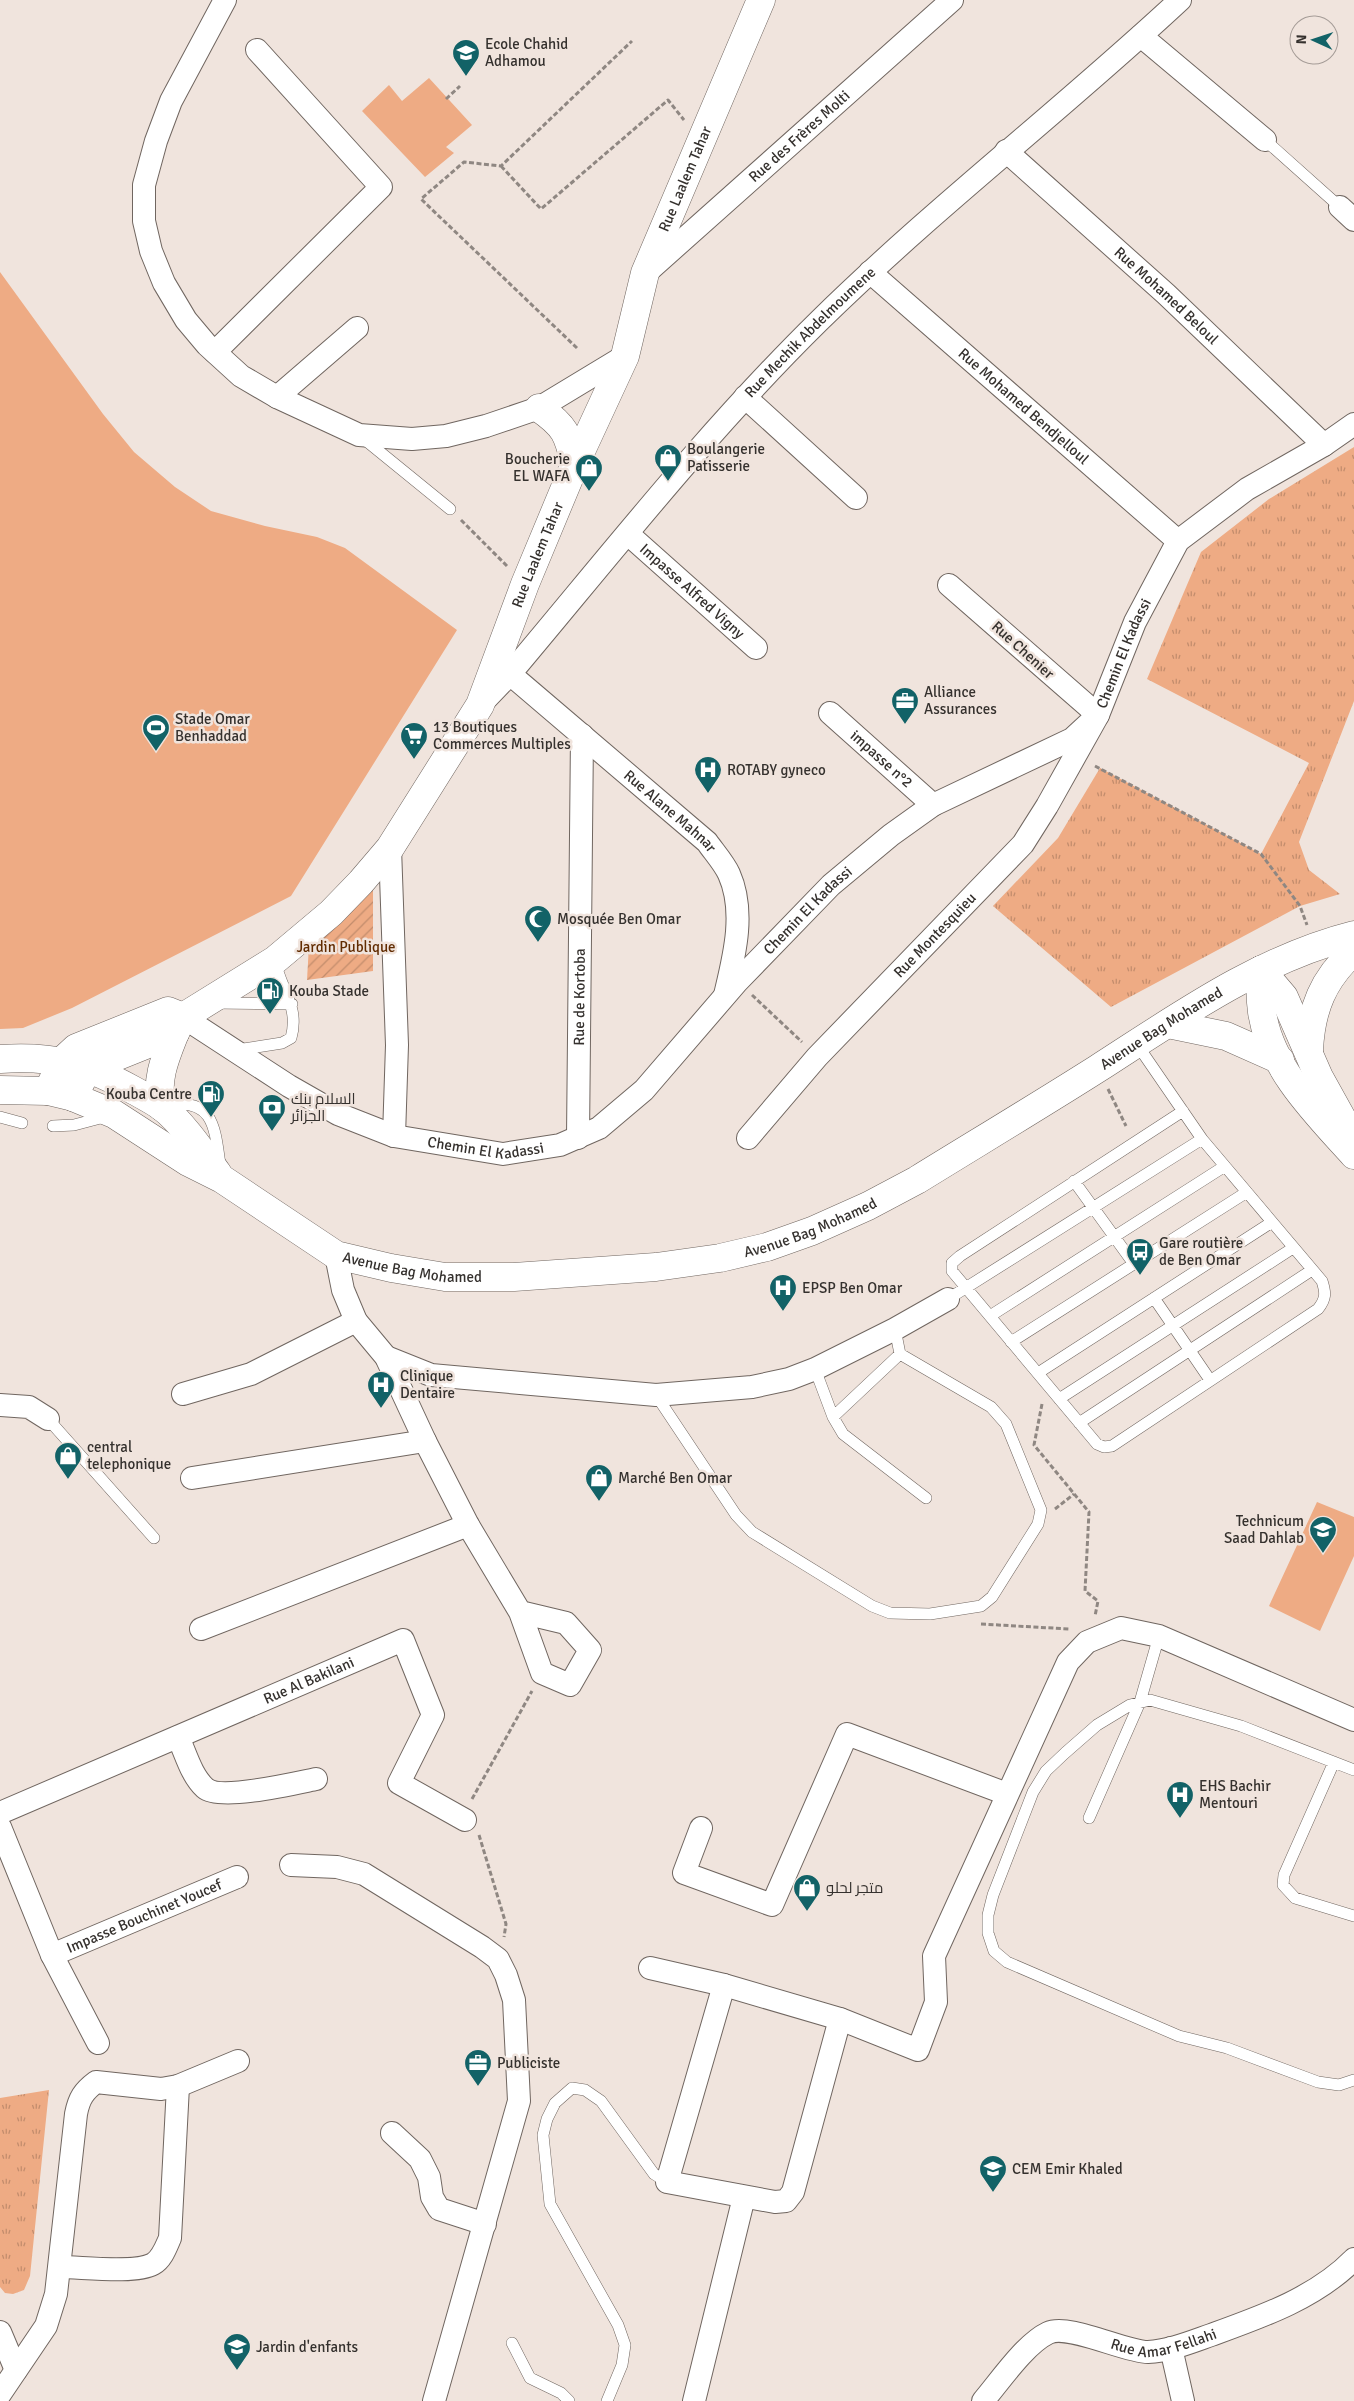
<svg xmlns="http://www.w3.org/2000/svg" width="1354" height="2401" font-family="Signika,Cairo,sans-serif">
  <style>
    .grass { fill: #eeab84 }
    .park { fill: url(#park-tufts) }
    .garden { fill: url(#garden-furrows) }
    .lines { fill: none; stroke-linecap: round; stroke-linejoin: round }
    .lane-casing { stroke: #706660; stroke-width: 12 }
    .street-casing { stroke: #706660; stroke-width: 24 }
    .secondary-casing { stroke: #706660; stroke-width: 29 }
    .primary-casing { stroke: #706660; stroke-width: 29 }
    .path { stroke: #8f8782; stroke-width: 3; stroke-dasharray: 5 2.5; stroke-linecap: butt }
    .lane { stroke: #fff; stroke-width: 11 }
    .street { stroke: #fff; stroke-width: 22 }
    .secondary { stroke: #fff; stroke-width: 28 }
    .primary { stroke: #fff; stroke-width: 28 }
    .labels { text-anchor: middle; dominant-baseline: central; stroke-width: 5; stroke-linejoin: round; paint-order: stroke }
    .poi-label { font-size: 15px; fill: #35312e; stroke: #f0e4dd; text-anchor: start }
    .street-label { font-size: 15px; fill: #35312e; stroke: #f0e4dd }
    .park-label { font-size: 15px; fill: #612c02; stroke: #f0e4dd }
  </style>
  <defs>
    <pattern id="park-tufts" width="24" height="20" patternUnits="userSpaceOnUse" patternTransform="scale(1.25)"><rect width="24" height="20" fill="#eeab84"/><path d="M3 7l-1-3M5 7V3M7 7l1-3M15 17l-1-3M17 17v-4M19 17l1-3" fill="none" stroke="#c28c6c"/></pattern>
    <pattern id="garden-furrows" width="10" height="10" patternUnits="userSpaceOnUse" patternTransform="scale(1.25)"><rect width="10" height="10" fill="#eeab84"/><path d="M-1 1l2-2M0 10L10 0M9 11l2-2" fill="none" stroke="#c28c6c"/></pattern>
  </defs>
  <rect width="100%" height="100%" fill="#f0e4dd"/>
  <path class="grass" d="M429 78 472 125 446 147 454 153 425 177 362 111 389 85 402 101Z
    M0 272 103 414 134 452 175 487 211 511 265 526 317 537 345 548 457 630 291 896 72 1008 23 1028 0 1029Z
    M1317 1502 1354 1517V1556L1320 1631 1269 1606Z"/>
  <path class="park" d="M1354 447V701L1299 842 1309 870 1340 894 1300 906 1111 1007 993 906 1058 838 1100 768 1261 854 1309 763 1147 679 1201 552 1269 499Z
    M49 2090 30 2276 24 2290 13 2294 5 2293 0 2287V2098Z"/>
  <path class="garden" d="M373 886V971L307 980 309 945Z"/>
  <g class="lines">
    <defs>
      <path id="lane" d="M1265 140 1340 207
        M364 439 450 509
        M216 1003 292 1004
        M237 1050 282 1043 291 1038C300 1006 280 989 275 960
        M166 1106C213 1096 215 1127 220 1165
        M1183 1111 960 1256 952 1263V1271L1097 1444 1104 1447 1112 1446 1318 1309C1326 1299 1326 1293 1322 1281L1202 1139
        M0 1117 22 1123
        M53 1126 74 1125 108 1116
        M1074 1181 1134 1264
        M1154 1298 1210 1380
        M948 1299 1202 1139 1136 1043
        M990 1316 1225 1166
        M1011 1342 1247 1192
        M815 1369 833 1417 843 1434 926 1498
        M1038 1373 1272 1222
        M656 1395 736 1515 752 1532 872 1606 890 1613 930 1614 981 1606 992 1597 1038 1524 1041 1510 1006 1424 991 1407 900 1354 895 1329
        M1059 1399 1293 1248
        M833 1417 900 1354
        M48 1419 154 1538
        M1079 1423 1312 1270
        M1334 1762 1284 1875 1283 1885 1295 1898 1354 1916
        M1354 1770 1241 1726 1150 1700 1130 1705 1097 1725 1065 1753 1046 1771 1033 1792 993 1895 988 1915V1933L994 1951 1007 1962 1179 2036 1227 2048 1318 2082 1339 2085 1354 2080
        M1089 1818 1140 1702 1159 1636
        M512 2343 530 2378 561 2393 569 2401
        M607 2401 622 2365 625 2345 618 2325 550 2204 543 2135 547 2119 555 2103 572 2088 585 2090 601 2101 654 2174 667 2182"/>
      <g id="street">
        <path d="M225 0 171 101 156 141 144 185V221L151 251 164 283 186 320 207 345 241 376 277 397 359 435 412 439 446 436 486 426 539 408 625 356"/>
        <path d="M1141 36 1265 140"/>
        <path id="s1" d="M1006 151 1166 294 1324 445"/>
        <path d="M1340 207 1354 220"/>
        <path id="s2" d="M647 272 952 0"/>
        <path id="s3" d="M870 272 1178 541"/>
        <path d="M215 352 381 187 257 50"/>
        <path d="M277 397 357 328"/>
        <path d="M745 397 856 498"/>
        <path id="s4" d="M628 534 756 648"/>
        <path id="s5" d="M510 674 707 842C714 852 724 863 729 874 746 912 734 957 725 995"/>
        <path id="s6" d="M483 702 510 674C611 554 708 430 819 321 934 208 1062 110 1180 0"/>
        <path id="s7" d="M830 713 933 805"/>
        <path d="M390 848 397 1045 394 1136"/>
        <path id="s8" d="M183 1017 289 1086 338 1114 394 1136 503 1154 560 1145 599 1128 644 1090 737 982 831 885 891 835 933 805 1072 739 1098 715 1135 622 1178 541 1247 489 1324 445 1354 424"/>
        <path id="s9" d="M578 1138 582 735"/>
        <path id="s10" d="M748 1138 817 1057 1023 844 1047 806 1098 715 949 585"/>
        <path d="M336 1255 343 1290 356 1321 386 1357 425 1441 468 1525 520 1612 542 1673 570 1685 590 1650 566 1623 520 1612"/>
        <path d="M386 1357 431 1375 656 1395 752 1387 789 1379 815 1369 895 1329 948 1299"/>
        <path d="M183 1394 251 1374 356 1321"/>
        <path d="M0 1405 29 1407 48 1419"/>
        <path d="M192 1478 425 1441"/>
        <path d="M201 1629 468 1525"/>
        <path d="M178 1737C186 1754 191 1775 205 1788 220 1801 296 1783 316 1779"/>
        <path id="s11" d="M0 1813 403 1640 433 1715 399 1783 465 1820"/>
        <path d="M0 1827 52 1955 98 2043"/>
        <path d="M701 1828 684 1873 772 1905 847 1734 1007 1794"/>
        <path d="M291 1865 337 1867 364 1874 482 1947 498 1959 506 1975 514 2000 519 2101 434 2401"/>
        <path id="s12" d="M52 1955 237 1877"/>
        <path d="M650 1968 724 1985 840 2019 918 2050 936 2002 934 1956 1068 1662 1087 1642 1121 1628 1159 1636 1354 1720"/>
        <path d="M724 1985 667 2182 775 2202 786 2201 793 2192 840 2019"/>
        <path d="M392 2133 420 2159 429 2177 432 2197 439 2209 485 2224"/>
        <path d="M60 2267C82 2267 135 2274 153 2264 162 2259 166 2247 170 2238L178 2086"/>
        <path d="M0 2332 16 2370"/>
        <path d="M1171 2348 1183 2401"/>
        <path d="M0 2394 46 2326 56 2294 76 2114C79 2098 84 2091 96 2082L161 2089 178 2086 238 2061"/>
        <path d="M694 2401 744 2197"/>
        <path id="s13" d="M983 2401C1000 2381 1025 2344 1048 2333 1068 2323 1125 2352 1148 2352 1169 2351 1191 2342 1211 2335 1261 2317 1316 2298 1354 2259"/>
      </g>
      <g id="secondary">
        <path d="M539 408C565 426 568 434 575 464"/>
        <path id="s14" d="M183 1017 275 960 331 913 361 882 390 848 480 705 525 584 575 464 625 356 645 273 761 0"/>
        <path d="M48 1091 62 1061 76 1048 168 1011 183 1017"/>
        <path d="M73 1097 88 1068 175 1033 183 1017"/>
      </g>
      <g id="primary">
        <path d="M1261 970C1260 984 1260 998 1262 1012 1270 1068 1317 1114 1354 1155"/>
        <path d="M1261 970 1284 997 1319 1077 1350 1133"/>
        <path d="M1168 1024 1226 1036 1280 1060"/>
        <path d="M1309 1050C1311 1009 1323 979 1354 951"/>
        <path d="M0 1059C53 1055 89 1065 135 1091 144 1096 154 1101 162 1107 182 1122 203 1153 218 1174"/>
        <path id="s15" d="M0 1090 48 1091 73 1097 114 1114 188 1162 222 1179 336 1255 391 1268 445 1277H514L656 1267 720 1258 767 1247 812 1231 868 1206 917 1180C977 1143 1037 1107 1097 1069 1178 1017 1259 959 1354 935"/>
        <path d="M162 1107C155 1081 165 1058 175 1033"/>
      </g>
    </defs>
    <use href="#lane" class="lane-casing"/>
    <use href="#street" class="street-casing"/>
    <use href="#secondary" class="secondary-casing"/>
    <use href="#primary" class="primary-casing"/>
    <path class="path" d="M446 99 460 86
      M501 166 541 209 668 100 684 120
      M577 348 421 199 464 162 501 166 632 41
      M461 520 508 567
      M1095 766 1261 854 1300 906 1307 925
      M752 995 802 1042
      M1108 1089 1126 1126
      M1042 1404 1034 1445 1089 1512 1085 1591 1098 1601 1095 1616
      M1055 1509 1074 1494
      M981 1624 1069 1629
      M472 1799 532 1691
      M479 1835 506 1924 504 1937"/>
    <use href="#lane" class="lane"/>
    <use href="#street" class="street"/>
    <use href="#secondary" class="secondary"/>
    <use href="#primary" class="primary"/>
  </g>
  <defs>
    <symbol id="school-pin" viewBox="-11 -11 22 30"><path d="M0 17L-7.5 6A9.5 9.5 0 1 1 7.5 6Z" fill="#126267" stroke="#f0e4dd"/><path d="M0-5L7-2L0 1L-7-2ZM-4 1L0 2.5L4 1V4Q0 6-4 4Z" fill="#fff"/></symbol>
    <symbol id="shop-pin" viewBox="-11 -11 22 30"><path d="M0 17L-7.5 6A9.5 9.5 0 1 1 7.5 6Z" fill="#126267" stroke="#f0e4dd"/><path d="M-5-2.5h2.3a2.7 3.5 0 0 1 5.4 0H5L5.5 6h-11ZM-1.5-2.5h3a1.5 2.3 0 0 0-3 0Z" fill="#fff"/></symbol>
    <symbol id="office-pin" viewBox="-11 -11 22 30"><path d="M0 17L-7.5 6A9.5 9.5 0 1 1 7.5 6Z" fill="#126267" stroke="#f0e4dd"/><path d="M-6-3h4V-5.5h4V-3h4V5H-6ZM-1-4.5V-3h2v-1.5ZM-6 0V1H6V0Z" fill="#fff"/></symbol>
    <symbol id="stadium-pin" viewBox="-11 -11 22 30"><path d="M0 17L-7.5 6A9.5 9.5 0 1 1 7.5 6Z" fill="#126267" stroke="#f0e4dd"/><path d="M0-5a6.5 5 0 1 0 0 10a6.5 5 0 1 0 0-10ZM-3.5-1.8h7v3.6h-7Z" fill="#fff"/></symbol>
    <symbol id="supermarket-pin" viewBox="-11 -11 22 30"><path d="M0 17L-7.5 6A9.5 9.5 0 1 1 7.5 6Z" fill="#126267" stroke="#f0e4dd"/><path d="M-6-5.5h2.5l.6 2H6L4.5 2H-2.5L-4.4-4H-6ZM-1.5 3.2a1.3 1.3 0 1 0 .1 0ZM3 3.2a1.3 1.3 0 1 0 .1 0Z" fill="#fff"/></symbol>
    <symbol id="hospital-pin" viewBox="-11 -11 22 30"><path d="M0 17L-7.5 6A9.5 9.5 0 1 1 7.5 6Z" fill="#126267" stroke="#f0e4dd"/><path d="M-5-5h3v3.5h4V-5h3V5h-3V1.5h-4V5h-3Z" fill="#fff"/></symbol>
    <symbol id="mosque-pin" viewBox="-11 -11 22 30"><path d="M0 17L-7.5 6A9.5 9.5 0 1 1 7.5 6Z" fill="#126267" stroke="#f0e4dd"/><path d="M3.5-4.9A6 6 0 1 0 3.5 4.9A5 5 0 1 1 3.5-4.9Z" fill="#fff"/></symbol>
    <symbol id="fuel-pin" viewBox="-11 -11 22 30"><path d="M0 17L-7.5 6A9.5 9.5 0 1 1 7.5 6Z" fill="#126267" stroke="#f0e4dd"/><path d="M-5.5-6h7V0h2V4h1.3V-2.5L3-4.5l.8-.8L6-3V5H2.5V1h-1V6h-7ZM-4.2-4.7v3.2H.2V-4.7Z" fill="#fff"/></symbol>
    <symbol id="bank-pin" viewBox="-11 -11 22 30"><path d="M0 17L-7.5 6A9.5 9.5 0 1 1 7.5 6Z" fill="#126267" stroke="#f0e4dd"/><path d="M-6-4H6V4H-6ZM0-2.3a2.3 2.3 0 1 0 0 4.6a2.3 2.3 0 1 0 0-4.6Z" fill="#fff"/></symbol>
    <symbol id="bus-pin" viewBox="-11 -11 22 30"><path d="M0 17L-7.5 6A9.5 9.5 0 1 1 7.5 6Z" fill="#126267" stroke="#f0e4dd"/><path d="M-5-6H5V4H4V6H2V4H-2V6H-4V4H-5ZM-3.5-4V0h7V-4ZM-3.5 1.2v1.5H-2V1.2ZM2 1.2v1.5H3.5V1.2Z" fill="#fff"/></symbol>
  </defs>
  <g fill-rule="evenodd">
    <use href="#school-pin" x="450" y="37" width="32" height="43"/>
    <use href="#shop-pin" x="652" y="442" width="32" height="43"/>
    <use href="#shop-pin" x="573" y="452" width="32" height="43"/>
    <use href="#office-pin" x="889" y="685" width="32" height="43"/>
    <use href="#stadium-pin" x="140" y="712" width="32" height="43"/>
    <use href="#supermarket-pin" x="398" y="720" width="32" height="43"/>
    <use href="#hospital-pin" x="692" y="754" width="32" height="43"/>
    <use href="#mosque-pin" x="522" y="903" width="32" height="43"/>
    <use href="#fuel-pin" x="254" y="975" width="32" height="43"/>
    <use href="#fuel-pin" x="195" y="1078" width="32" height="43"/>
    <use href="#bank-pin" x="256" y="1092" width="32" height="43"/>
    <use href="#bus-pin" x="1124" y="1236" width="32" height="43"/>
    <use href="#hospital-pin" x="767" y="1272" width="32" height="43"/>
    <use href="#hospital-pin" x="365" y="1369" width="32" height="43"/>
    <use href="#shop-pin" x="52" y="1440" width="32" height="43"/>
    <use href="#shop-pin" x="583" y="1462" width="32" height="43"/>
    <use href="#school-pin" x="1307" y="1514" width="32" height="43"/>
    <use href="#hospital-pin" x="1164" y="1779" width="32" height="43"/>
    <use href="#shop-pin" x="791" y="1872" width="32" height="43"/>
    <use href="#office-pin" x="462" y="2047" width="32" height="43"/>
    <use href="#school-pin" x="977" y="2153" width="32" height="43"/>
    <use href="#school-pin" x="221" y="2331" width="32" height="43"/>
  </g>
  <g class="labels">
    <g class="poi-label">
      <text x="485" y="44">Ecole Chahid<tspan x="485" dy="17">Adhamou</tspan></text>
      <text x="687" y="449">Boulangerie<tspan x="687" dy="17">Patisserie</tspan></text>
      <text x="570" y="459" text-anchor="end">Boucherie<tspan x="570" dy="17">EL WAFA</tspan></text>
      <text x="924" y="692">Alliance<tspan x="924" dy="17">Assurances</tspan></text>
      <text x="175" y="719">Stade Omar<tspan x="175" dy="17">Benhaddad</tspan></text>
      <text x="433" y="727">13 Boutiques<tspan x="433" dy="17">Commerces Multiples</tspan></text>
      <text x="727" y="770">ROTABY gyneco</text>
      <text x="557" y="919">Mosquée Ben Omar</text>
      <text x="289" y="991">Kouba Stade</text>
      <text x="192" y="1094" text-anchor="end">Kouba Centre</text>
      <text x="291" y="1099">السلام بنك<tspan x="291" dy="17">الجزائر</tspan></text>
      <text x="1159" y="1243">Gare routière<tspan x="1159" dy="17">de Ben Omar</tspan></text>
      <text x="802" y="1288">EPSP Ben Omar</text>
      <text x="400" y="1376">Clinique<tspan x="400" dy="17">Dentaire</tspan></text>
      <text x="87" y="1447">central<tspan x="87" dy="17">telephonique</tspan></text>
      <text x="618" y="1478">Marché Ben Omar</text>
      <text x="1304" y="1521" text-anchor="end">Technicum<tspan x="1304" dy="17">Saad Dahlab</tspan></text>
      <text x="1199" y="1786">EHS Bachir<tspan x="1199" dy="17">Mentouri</tspan></text>
      <text x="826" y="1888">متجر لحلو</text>
      <text x="497" y="2063">Publiciste</text>
      <text x="1012" y="2169">CEM Emir Khaled</text>
      <text x="256" y="2347">Jardin d'enfants</text>
    </g>
    <g class="street-label">
      <text stroke="none"><textPath href="#s2" startOffset="204">Rue des Frères Molti</textPath></text>
      <text stroke="none"><textPath href="#s14" startOffset="1004">Rue Laalem Tahar</textPath></text>
      <text stroke="none"><textPath href="#s1" startOffset="216">Rue Mohamed Beloul</textPath></text>
      <text stroke="none"><textPath href="#s6" startOffset="494">Rue Mechik Abdelmoumene</textPath></text>
      <text stroke="none"><textPath href="#s3" startOffset="204">Rue Mohamed Bendjelloul</textPath></text>
      <text stroke="none"><textPath href="#s14" startOffset="599">Rue Laalem Tahar</textPath></text>
      <text stroke="none"><textPath href="#s4" startOffset="86">Impasse Alfred Vigny</textPath></text>
      <text transform="translate(1023 650) rotate(42)">Rue Chenier</text>
      <text stroke="none"><textPath href="#s8" startOffset="1176">Chemin El Kadassi</textPath></text>
      <text stroke="none"><textPath href="#s7" startOffset="69">impasse n°2</textPath></text>
      <text stroke="none"><textPath href="#s5" startOffset="211">Rue Alane Mahnar</textPath></text>
      <text stroke="none"><textPath href="#s8" startOffset="756">Chemin El Kadassi</textPath></text>
      <text stroke="none"><textPath href="#s10" startOffset="276">Rue Montesquieu</textPath></text>
      <text stroke="none"><textPath href="#s9" startOffset="141">Rue de Kortoba</textPath></text>
      <text stroke="none"><textPath href="#s15" startOffset="1269">Avenue Bag Mohamed</textPath></text>
      <text stroke="none"><textPath href="#s8" startOffset="336">Chemin El Kadassi</textPath></text>
      <text stroke="none"><textPath href="#s15" startOffset="864">Avenue Bag Mohamed</textPath></text>
      <text stroke="none"><textPath href="#s15" startOffset="459">Avenue Bag Mohamed</textPath></text>
      <text stroke="none"><textPath href="#s11" startOffset="336">Rue Al Bakilani</textPath></text>
      <text stroke="none"><textPath href="#s12" startOffset="100">Impasse Bouchinet Youcef</textPath></text>
      <text stroke="none"><textPath href="#s13" startOffset="214">Rue Amar Fellahi</textPath></text>
    </g>
    <g class="park-label">
      <text x="346" y="947">Jardin Publique</text>
    </g>
  </g>
  <g transform="translate(1314 40) rotate(273)"><circle r="24" fill="#f0e4dd" stroke="#a59c97"/>
  <path d="M0-4L9 19L0 12L-9 19Z" fill="#126267"/>
  <text y="-8" font-size="14" font-weight="bold" text-anchor="middle" fill="#35312e">N</text>
  </g>
</svg>
